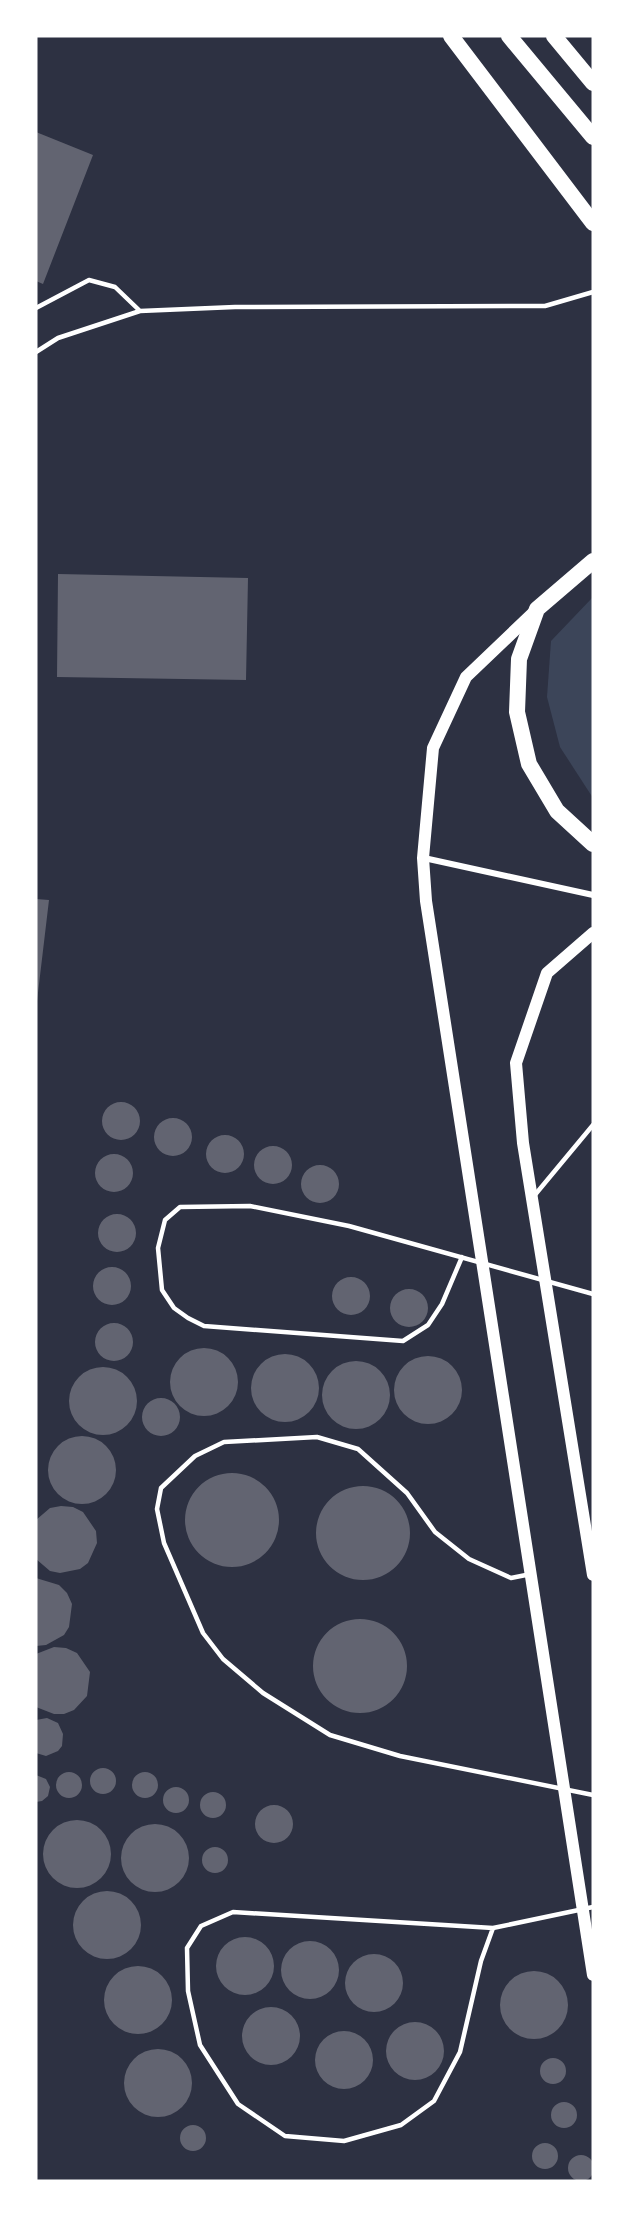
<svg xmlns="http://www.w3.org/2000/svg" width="629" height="2217" font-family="Inter,sans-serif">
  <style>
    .green { fill: #3c4559 }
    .building { fill: #626471 }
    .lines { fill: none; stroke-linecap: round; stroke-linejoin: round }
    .service { stroke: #fff; stroke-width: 4.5 }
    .minor { stroke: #fff; stroke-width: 6 }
    .secondary { stroke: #fff; stroke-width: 12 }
    .trunk { stroke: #fff; stroke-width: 16 }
  </style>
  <rect width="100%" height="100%" fill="#2d3142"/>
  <path class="green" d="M593 597V798L560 747 547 697 551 641Z"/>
  <path class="building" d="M36 132 93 155 43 284 36 281Z
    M58 574 248 578 246 680 57 677Z
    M36 899 49 900 37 1001H36Z
    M102 1121a19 19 0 1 1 38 0a19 19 0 1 1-38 0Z
    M154 1137a19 19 0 1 1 38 0a19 19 0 1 1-38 0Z
    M206 1154a19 19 0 1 1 38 0a19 19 0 1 1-38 0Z
    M254 1165a19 19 0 1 1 38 0a19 19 0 1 1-38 0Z
    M95 1173a19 19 0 1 1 38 0a19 19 0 1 1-38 0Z
    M301 1184a19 19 0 1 1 38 0a19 19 0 1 1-38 0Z
    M98 1233a19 19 0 1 1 38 0a19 19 0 1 1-38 0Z
    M93 1286a19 19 0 1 1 38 0a19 19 0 1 1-38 0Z
    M332 1296a19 19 0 1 1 38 0a19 19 0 1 1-38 0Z
    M390 1308a19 19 0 1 1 38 0a19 19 0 1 1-38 0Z
    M95 1342a19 19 0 1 1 38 0a19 19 0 1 1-38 0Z
    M170 1382a34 34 0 1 1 68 0a34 34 0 1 1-68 0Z
    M251 1388a34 34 0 1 1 68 0a34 34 0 1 1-68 0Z
    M394 1390a34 34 0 1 1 68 0a34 34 0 1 1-68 0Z
    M322 1395a34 34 0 1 1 68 0a34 34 0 1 1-68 0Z
    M69 1401a34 34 0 1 1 68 0a34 34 0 1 1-68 0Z
    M142 1417a19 19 0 1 1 38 0a19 19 0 1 1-38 0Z
    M48 1470a34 34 0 1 1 68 0a34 34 0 1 1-68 0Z
    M185 1520a47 47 0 1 1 94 0a47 47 0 1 1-94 0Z
    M316 1533a47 47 0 1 1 94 0a47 47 0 1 1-94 0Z
    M61 1506 73 1507 83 1512 96 1531 97 1543 88 1563 80 1569 60 1573 50 1571 36 1559V1520L50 1508Z
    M36 1578 59 1585 67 1593 72 1604 69 1627 64 1635 46 1645 36 1646Z
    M313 1666a47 47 0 1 1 94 0a47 47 0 1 1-94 0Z
    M54 1647 66 1648 77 1653 90 1672 87 1696 74 1710 64 1714H54L36 1707V1654Z
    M47 1718 58 1723 63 1734 62 1746 58 1751 46 1756 36 1753V1720Z
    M90 1781a13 13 0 1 1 26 0a13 13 0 1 1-26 0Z
    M56 1785a13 13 0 1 1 26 0a13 13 0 1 1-26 0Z
    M132 1785a13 13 0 1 1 26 0a13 13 0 1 1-26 0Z
    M36 1775 46 1779 50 1787 48 1796 42 1801 36 1802Z
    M163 1800a13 13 0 1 1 26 0a13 13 0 1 1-26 0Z
    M200 1805a13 13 0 1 1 26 0a13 13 0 1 1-26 0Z
    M255 1824a19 19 0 1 1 38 0a19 19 0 1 1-38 0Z
    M43 1854a34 34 0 1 1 68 0a34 34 0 1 1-68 0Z
    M121 1858a34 34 0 1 1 68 0a34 34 0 1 1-68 0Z
    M202 1860a13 13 0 1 1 26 0a13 13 0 1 1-26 0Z
    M73 1925a34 34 0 1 1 68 0a34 34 0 1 1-68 0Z
    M216 1966a29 29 0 1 1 58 0a29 29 0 1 1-58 0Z
    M281 1970a29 29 0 1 1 58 0a29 29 0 1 1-58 0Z
    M345 1983a29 29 0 1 1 58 0a29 29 0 1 1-58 0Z
    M104 2000a34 34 0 1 1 68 0a34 34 0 1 1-68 0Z
    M500 2005a34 34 0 1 1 68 0a34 34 0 1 1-68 0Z
    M242 2036a29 29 0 1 1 58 0a29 29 0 1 1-58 0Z
    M386 2051a29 29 0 1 1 58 0a29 29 0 1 1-58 0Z
    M315 2060a29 29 0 1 1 58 0a29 29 0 1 1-58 0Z
    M124 2083a34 34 0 1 1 68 0a34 34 0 1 1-68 0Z
    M540 2071a13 13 0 1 1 26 0a13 13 0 1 1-26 0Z
    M551 2115a13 13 0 1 1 26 0a13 13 0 1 1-26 0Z
    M180 2138a13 13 0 1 1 26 0a13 13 0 1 1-26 0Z
    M532 2156a13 13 0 1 1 26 0a13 13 0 1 1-26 0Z
    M568 2168a13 13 0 1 1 26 0a13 13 0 1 1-26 0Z"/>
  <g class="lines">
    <path class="service" d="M36 308 89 280 115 287 140 311
      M36 352 58 338 140 311 235 307 545 306 593 292
      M534 1196 593 1125
      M462 1257 442 1304 428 1325 403 1341 204 1326 188 1318 174 1308 162 1290 158 1248 165 1220 180 1207 250 1206 349 1226 593 1294
      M531 1574 511 1578 469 1559 435 1532 407 1493 358 1449 317 1437 224 1442 195 1456 161 1488 157 1509 164 1543 203 1633 223 1659 263 1693 330 1735 400 1756 593 1795
      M493 1928 481 1961 460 2052 434 2101 401 2125 344 2141 285 2136 238 2104 200 2045 188 1991 187 1948 201 1926 233 1912 493 1928 593 1907"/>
    <path class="minor" d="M424 858 593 895"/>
    <path class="secondary" d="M534 612 466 677 433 748 423 858 426 901 593 1975
      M593 933 547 973 516 1063 523 1143 593 1575"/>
    <path class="trunk" d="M451 36 593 223
      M509 36 593 137
      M554 36 593 83
      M593 561 537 609 519 659 517 712 529 764 557 811 593 844"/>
  </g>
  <rect width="629" height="2217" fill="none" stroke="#ffffff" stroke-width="75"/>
</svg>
